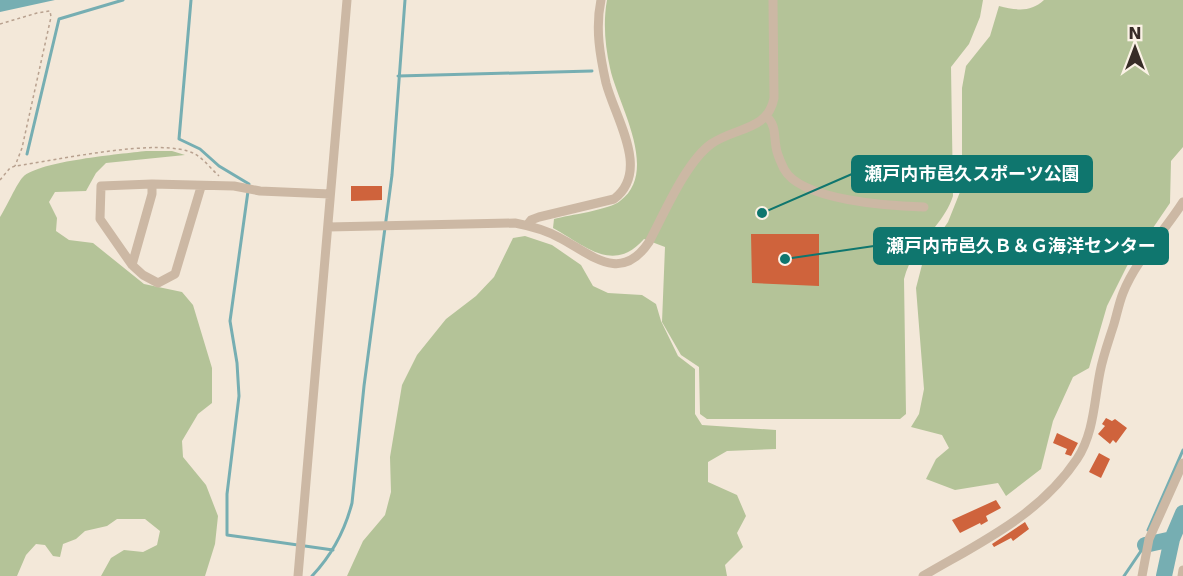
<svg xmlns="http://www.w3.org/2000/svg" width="1183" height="576" font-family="'DejaVu Sans','Noto Sans JP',sans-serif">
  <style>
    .green { fill: #b4c398 }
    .water { fill: #76aeb2 }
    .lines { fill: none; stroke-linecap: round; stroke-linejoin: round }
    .stream { stroke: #76aeb2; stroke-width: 3 }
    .river { stroke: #76aeb2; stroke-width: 16 }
    .building { fill: #cf633c }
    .path { stroke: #b8a18f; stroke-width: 1.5; stroke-dasharray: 3 3; stroke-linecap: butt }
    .minor { stroke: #ccb8a4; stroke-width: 9 }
    .leader { fill: none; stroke: #0f766e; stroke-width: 2 }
    .callout-dot { fill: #0f766e; stroke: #fbf2e6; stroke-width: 2 }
    .callout { fill: #0f766e; stroke: #0f766e; stroke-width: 2 }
    .callout-label { font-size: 18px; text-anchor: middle; font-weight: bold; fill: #fff }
  </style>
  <rect width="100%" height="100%" fill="#f3e8d9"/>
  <path class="green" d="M607 0H983L980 17 969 44 951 67 953 196C943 227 913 243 904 279L906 414 900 419H707L700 414 699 367 681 355 662 322 665 247 644 239C613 274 586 246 553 228L554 219C569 215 609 210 620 201 660 171 618 105 610 68 605 46 603 22 607 0Z
    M1044 0H1183V147L1171 161 1170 203 1127 266 1107 306 1089 368 1073 377 1053 421 1041 469 1006 496 998 483 955 490 926 479 936 459 949 448 942 435 911 427 919 414 924 389 916 288 924 257 948 222 962 187V88L966 66 990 36 999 6C1016 10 1030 13 1044 0Z
    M146 151H172L185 155 106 163 96 173 86 191 55 192 49 202 57 218 56 231 69 240 93 243 144 284 182 292 193 305 212 368V403L198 414 182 441 183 457 206 485 218 516 215 544 205 576H101L111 558 124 550 143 552 157 545 160 531 145 519H117L107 526 85 531 76 539 63 544 60 557 53 556 45 545 36 544 26 555 17 576H0V217C6 208 17 183 23 177 39 161 121 154 146 151Z
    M525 236 552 245 581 265 593 286 608 293 642 295 656 304 661 321 678 356 695 369V414L702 425 776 430V449L727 451 708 462V482L737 495 746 516 737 533 743 547 725 565 727 576H347L363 541 385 515 391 492 390 457 402 385 417 355 446 319 476 296 494 277 513 238Z"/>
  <path class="water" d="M0 0H55L0 12Z"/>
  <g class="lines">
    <path class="stream" d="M191 0 179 139 200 149 219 166 249 184 230 321 237 363 239 396 227 494V535L333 550
      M398 76 592 71
      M27 154 59 19 123 0
      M1148 530 1183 450
      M312 576C331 556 345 530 352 503L364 386 392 175 405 0
      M1124 576 1145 545"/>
    <path class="river" d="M1145 545 1172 539
      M1164 576 1172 539 1183 513"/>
  </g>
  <path class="building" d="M351 186H382V200L351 201Z
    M751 234H819V286L752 283Z
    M1106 418 1112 421 1115 419 1127 428 1116 443 1113 440 1110 444 1098 434 1105 426 1102 424Z
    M1057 433 1078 443 1071 456 1065 454 1067 449 1053 443Z
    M1099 453 1110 459 1101 478 1089 472Z
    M996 500 1001 508 986 516 988 521 981 525 980 523 960 533 952 520Z
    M1025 522 1029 529 1013 541 1011 538 994 547 992 544Z"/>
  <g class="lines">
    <path class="path" d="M0 24 37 13 50 11 51 17 22 148 15 166
      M0 180 10 168 15 166C55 161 161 136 195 154 204 159 211 169 219 176"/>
    <path class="minor" d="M767 117C776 125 774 136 776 147 777 155 781 162 784 169 801 201 891 206 924 207
      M201 187 175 274 158 283 143 275 132 265 100 219 101 186 152 184 234 186 260 191 330 194
      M527 225 531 220 539 217 614 199C651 171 615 118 606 83 600 56 595 28 601 0
      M328 227 515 223C531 226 546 230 560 238 592 255 621 284 649 242 664 214 686 162 711 144 735 127 768 131 774 98L773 0
      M132 265 152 194V184
      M298 576 347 0
      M923 576C979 543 1039 516 1077 459 1094 433 1094 402 1100 372 1103 356 1109 340 1114 324 1117 314 1119 303 1123 293 1136 260 1164 232 1183 202
      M1142 576 1149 539 1183 463
      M1182 576 1183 570"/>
  </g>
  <path class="leader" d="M762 213L852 174M785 259L874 246"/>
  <g class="callout-dot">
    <circle cx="762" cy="213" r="6"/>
    <circle cx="785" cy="259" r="6"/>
  </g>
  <g class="callout">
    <rect x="852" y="156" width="240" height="36" rx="6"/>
    <rect x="874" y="228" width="294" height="36" rx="6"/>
  </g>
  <g class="callout-label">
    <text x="972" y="180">瀬戸内市邑久スポーツ公園</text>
    <text x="1021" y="252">瀬戸内市邑久Ｂ＆Ｇ海洋センター</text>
  </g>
  <g transform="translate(1135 48)" stroke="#fbf2e6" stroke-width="4.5" paint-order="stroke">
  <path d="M0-4.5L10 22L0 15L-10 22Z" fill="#372c27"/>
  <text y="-9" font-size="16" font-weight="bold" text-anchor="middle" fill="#372c27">N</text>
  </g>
</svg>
